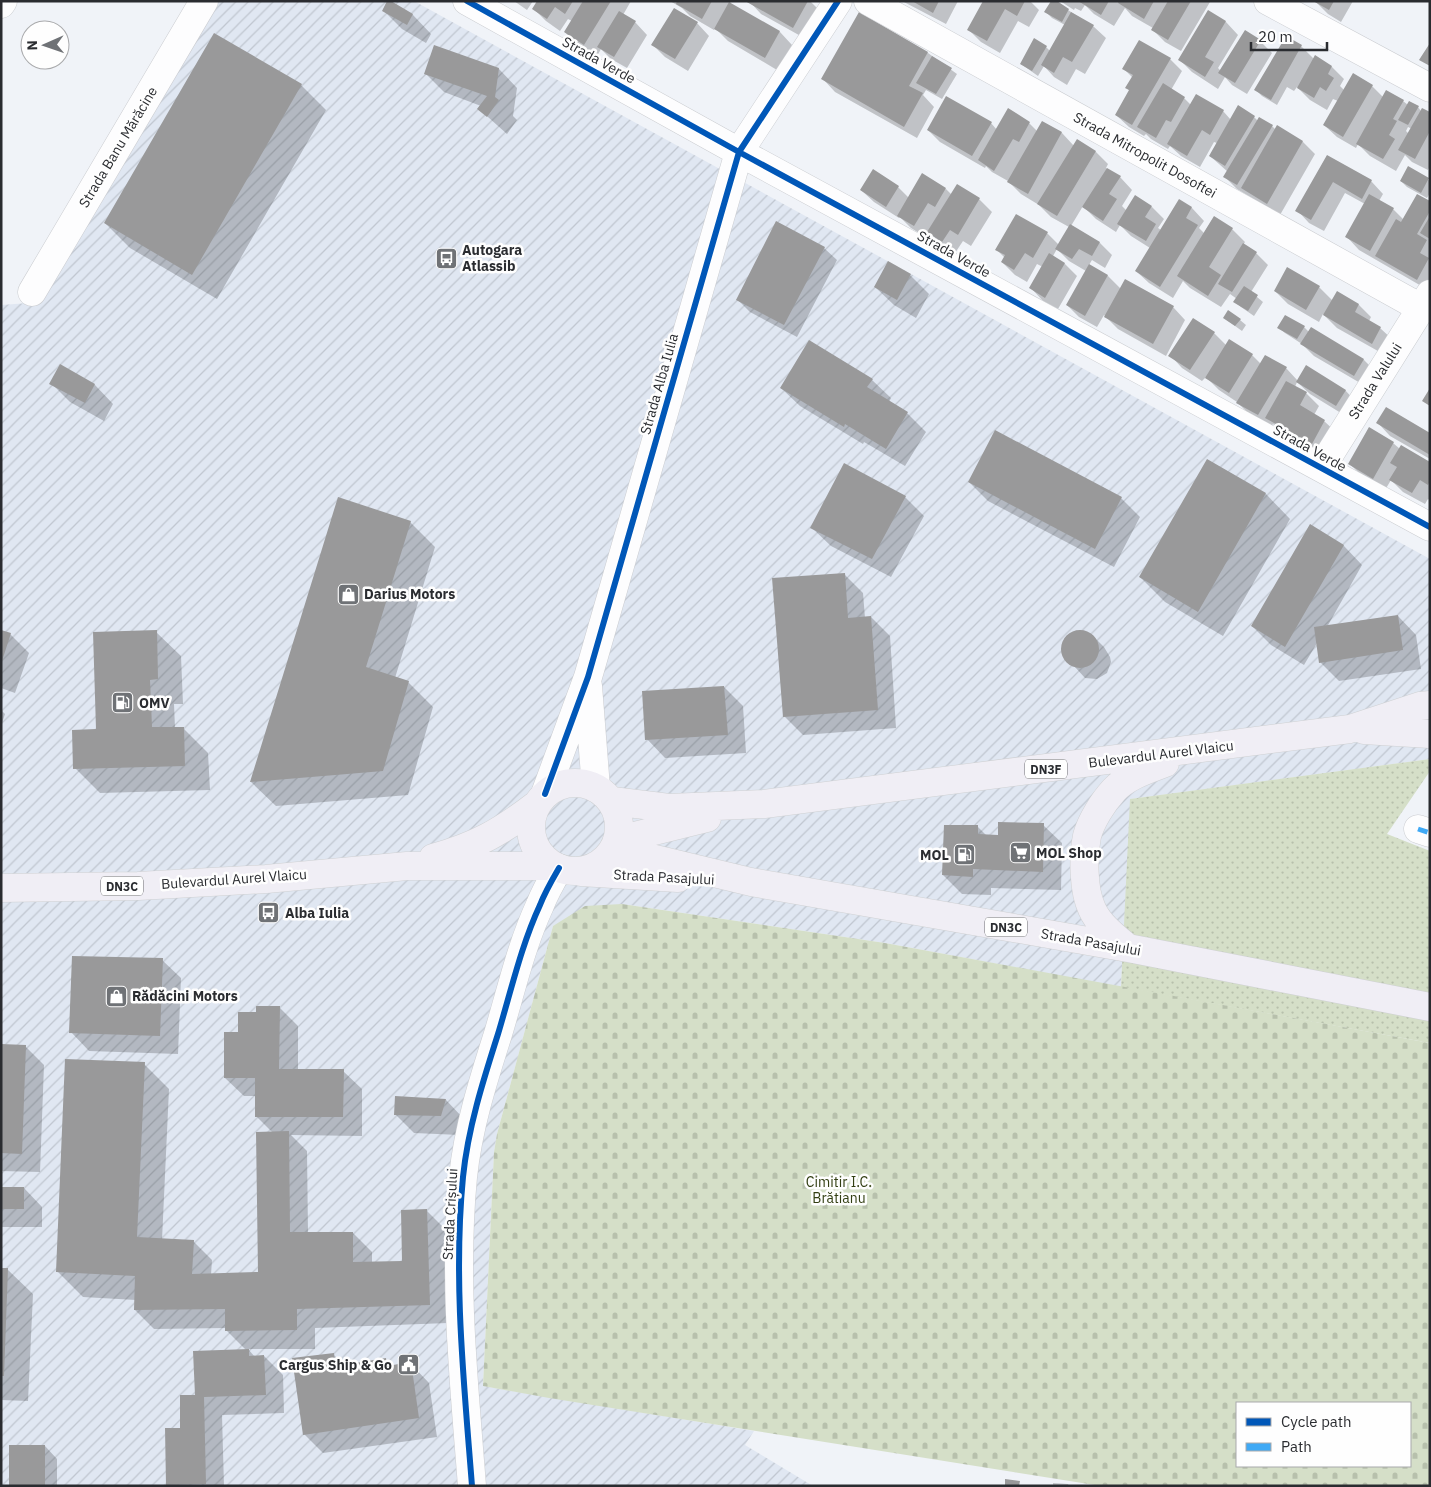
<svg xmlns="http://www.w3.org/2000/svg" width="1431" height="1487" font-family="'IBM Plex Sans',sans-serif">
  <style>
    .industrial { fill: url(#industrial-furrows) }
    .green { fill: url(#green-dots) }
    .cemetery { fill: url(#cemetery-stones); fill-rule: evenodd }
    .shadow { fill: #0003; fill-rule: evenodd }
    .building { fill: #99999a }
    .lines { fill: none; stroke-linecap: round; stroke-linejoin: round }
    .minor-casing { stroke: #cbcdd1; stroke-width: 29 }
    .major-casing { stroke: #cfd1d3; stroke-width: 29 }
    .minor { stroke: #fdfdfe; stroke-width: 28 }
    .major { stroke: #f0eef5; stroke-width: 28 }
    .quiet { stroke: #3fa9f5; stroke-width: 5; stroke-dasharray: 10 5; stroke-linecap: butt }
    .cycleway-casing { stroke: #fefefe; stroke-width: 9 }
    .cycleway { stroke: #0057b8; stroke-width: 6 }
    .labels { text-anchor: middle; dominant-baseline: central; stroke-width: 5; stroke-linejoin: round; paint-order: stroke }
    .shield { fill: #fefefe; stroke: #6a6b6e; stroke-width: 1 }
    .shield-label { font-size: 12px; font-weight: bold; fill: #2a2c30 }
    .street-label { font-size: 14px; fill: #2a2c30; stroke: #fefefe }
    .poi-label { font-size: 14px; font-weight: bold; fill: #2a2c30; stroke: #fefefe; text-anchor: start }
    .park-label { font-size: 14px; fill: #333f13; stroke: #fefefe }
  </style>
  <defs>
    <pattern id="industrial-furrows" width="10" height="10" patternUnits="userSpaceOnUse" patternTransform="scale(1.25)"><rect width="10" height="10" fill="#e0e7f2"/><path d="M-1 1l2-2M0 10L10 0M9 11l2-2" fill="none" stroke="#c0c6d0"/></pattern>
    <pattern id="green-dots" width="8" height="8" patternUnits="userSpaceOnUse" patternTransform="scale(1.25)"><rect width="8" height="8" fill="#d5dfc8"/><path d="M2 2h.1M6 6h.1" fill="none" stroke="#b7c0ac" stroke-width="1.8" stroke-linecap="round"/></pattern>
    <pattern id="cemetery-stones" width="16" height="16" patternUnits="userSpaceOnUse" patternTransform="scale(1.25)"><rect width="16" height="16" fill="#d5dfc8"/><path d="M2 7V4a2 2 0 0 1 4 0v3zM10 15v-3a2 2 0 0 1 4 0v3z" fill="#b7c0ac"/></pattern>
  </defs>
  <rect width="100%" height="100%" fill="#f0f3f8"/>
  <path class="industrial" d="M215 1H414L1430 559V759L1131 799 1121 987 885 943 622 904 553 926 497 1134 494 1152 483 1386 754 1431 745 1445 813 1486H1V305L42 302Z"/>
  <path class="green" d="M1430 759V771L1387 834 1430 851V1043L1121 987 1130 799Z"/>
  <path class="cemetery" d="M622 904 885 943 1430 1043V1486H1101L549 1398 483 1386 494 1152 497 1134 553 926 585 906ZM1237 1403H1410V1466H1237Z"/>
  <path class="shadow" d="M514 1H533L527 10Z
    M539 1H631L623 15 635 22 647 35 627 68 611 59 601 49 597 56 577 44 565 32 572 21 568 19 560 31 546 21 534 9Z
    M670 1H731L730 4 780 32 792 45 777 70 728 41 715 28 714 30 690 16 682 8Z
    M749 1H810L821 12 806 39 761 14Z
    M902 1H958L946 24Z
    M984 1H1030L1039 10 1029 27 1018 21 1000 53 981 42 969 30Z
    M1060 1H1209L1210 2 1181 51 1165 42 1152 29 1153 28 1132 16 1125 8 1114 26 1094 14 1085 5 1081 11 1075 8 1074 10Z
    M1353 1 1341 22 1328 14 1316 2Z
    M389 2 413 15 431 34 426 43 402 29 384 11Z
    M1068 10 1093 26 1106 38 1085 74 1076 69 1067 85 1054 77 1044 66 1038 76 1021 64 1046 47 1050 51 1065 25 1052 18 1046 12Z
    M1209 12 1226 22 1238 35 1218 68 1221 71 1260 41 1272 53 1247 94 1232 85 1225 77 1218 89 1192 72 1180 60Z
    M860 14 928 53 957 74 942 99 926 90 923 95 934 107 917 138 835 92 823 79Z
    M697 23 709 36 688 71 665 57 653 45Z
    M1301 46 1314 59 1332 67 1344 79 1340 86 1344 90 1372 86 1384 98 1403 101 1408 105 1418 107 1421 111 1430 114V166L1428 170 1412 162 1405 155 1396 171 1370 156 1358 144 1356 148 1337 137 1324 125 1338 101 1333 99 1327 110 1310 100 1297 87 1294 91 1287 87 1277 105 1262 96 1256 90ZM1408 127 1412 129 1409 134 1406 131Z
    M1170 59 1182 71 1171 90 1184 98 1191 105 1223 111 1231 120 1254 117 1258 121 1272 126 1276 130 1303 142 1315 154 1280 215 1237 189 1225 177 1228 172 1210 156 1217 143 1214 142 1200 167 1181 156 1170 146 1168 149 1151 139 1146 134 1144 136 1129 127 1116 115 1130 91 1127 88 1133 78 1124 69Z
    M499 69 517 88 513 116 517 120 507 134 479 109 481 106 444 92 425 73Z
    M301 85 326 110 217 299 130 248 105 223Z
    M1009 110 1029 123 1037 131 1043 122 1062 133 1074 146 1077 141 1096 152 1108 164 1106 168 1120 177 1132 190 1122 206 1127 211 1152 207 1164 219 1158 228 1161 230 1179 201 1192 208 1204 221 1199 228 1204 233 1214 217 1232 229 1245 242 1243 245 1256 253 1268 265 1251 292 1263 302 1254 316 1241 307 1235 302 1237 299 1230 294 1221 307 1190 288 1183 281 1173 298 1149 283 1136 271 1150 248 1131 236 1120 225 1116 232 1096 219 1083 206 1071 226 1100 243 1112 255 1105 268 1092 260 1089 265 1108 276 1121 289 1173 307 1185 320 1166 356 1118 329 1104 315 1097 327 1079 317 1067 305 1086 271 1069 261 1057 249 1053 256 1065 264 1077 276 1058 309 1043 301 1031 288 1043 267 1037 264 1027 282 1015 275 1002 262 1005 258 997 250 1047 233 1059 245 1069 227 1051 217 1039 205 1021 194 1008 181 992 172 986 166 985 168 940 142 928 130 991 123 997 130Z
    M1327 156 1371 181 1383 194 1379 201 1393 209 1404 220 1430 203V291L1359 250 1347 237 1365 204 1345 193 1324 231 1309 223 1297 210Z
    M1409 168 1430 181V193L1427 198 1407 187 1401 181Z
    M957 185 979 199 992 212 971 246 963 241 955 253 941 244 930 233 927 238 911 228 900 217 899 218 874 202 861 190 898 187 909 198 946 189 952 195Z
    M824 248 837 260 797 337 750 312 737 299Z
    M910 275 929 294 916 318 894 305 875 287Z
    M1319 287 1333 301 1338 293 1359 305 1371 317 1369 321 1380 328 1393 340 1385 355 1337 328 1323 314 1319 322 1288 304 1275 291Z
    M1224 318 1240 320 1246 325 1242 331Z
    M1304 327 1309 332 1311 329 1364 360 1376 372 1367 387 1314 356 1302 344 1285 333 1279 328Z
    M1214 333 1227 346 1230 341 1252 355 1261 364 1286 368 1298 381 1345 390 1357 403 1349 418 1310 394 1297 382 1295 387 1306 393 1319 406 1314 415 1324 421 1337 433 1324 456 1279 430 1273 424 1271 427 1250 415 1237 402 1219 390 1206 377 1202 381 1182 368 1170 355Z
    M60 366 95 385 113 404 104 421 70 402 51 383Z
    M872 380 891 398 889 402 907 413 926 432 905 466 864 442 863 444 800 406 781 388Z
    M1378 423 1430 435V459L1390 436Z
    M1393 443 1400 449 1430 463V500L1428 499 1425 504 1403 492 1391 480 1385 490 1362 476 1350 464Z
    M1208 460 1266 494 1290 519 1223 636 1165 602 1140 577Z
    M969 482 1121 498 1140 517 1114 567 988 501Z
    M905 497 924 516 891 577 831 546 812 528Z
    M410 522 435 547 395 678 408 682 433 707 408 795 276 806 251 782Z
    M1310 526 1344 546 1362 565 1327 627 1398 616 1416 635 1421 669 1339 681 1320 662 1317 643 1304 665 1271 645 1252 626Z
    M844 574 863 593 865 618 871 617 890 636 896 728 803 735 784 716Z
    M1 631 10 634 29 653 15 693 1 688Z
    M1080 631 1091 634 1104 647 1110 657 1111 662 1107 673 1097 679 1085 678 1064 655 1063 644 1069 634Z
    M156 632 181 656 183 704H174L175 728H183L208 753 210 790 100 793 75 768Z
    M724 687 743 706 746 753 665 758 647 739Z
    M1 710 5 714 1 726Z
    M1043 825 1062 843 1061 890 991 888V895L962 894 943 875 978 827 987 836H999Z
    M162 960 181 978 178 1054 89 1051 71 1032Z
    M279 1007 298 1026V1070L343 1071 362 1089V1136L291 1135 307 1151 308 1233H353L372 1252V1263H404L427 1211 445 1229 448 1323 315 1328V1349H248L255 1357 264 1356 283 1375 284 1413 222 1415 224 1486H169L167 1484 182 1429 196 1396 246 1350 226 1330V1328L154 1329 135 1310 136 1300 83 1297 58 1272 144 1064 169 1089 162 1240 193 1241 212 1260 211 1275 259 1273 273 1133 256 1116 257 1096H244L225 1078 239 1033 257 1013Z
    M1 1045 25 1046 44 1065 40 1172 1 1171Z
    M446 1100 464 1119 460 1135 414 1133 396 1115Z
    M1 1188H24L42 1207V1227H1Z
    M1 1269 8 1270 33 1294 28 1401 1 1400Z
    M333 1354 345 1366 386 1360 393 1367 411 1364 429 1383 437 1437 323 1453 304 1434Z
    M45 1446 57 1459V1486H10Z
    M1053 1483 1068 1484 1069 1486H1053Z"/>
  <path class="building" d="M387 1H391L413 14 407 25 382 11Z
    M537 1H573L565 14 555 7 547 19 532 9Z
    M583 1H611L584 45 564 32Z
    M677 1H712L702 19 676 4Z
    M745 1H808L793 28Z
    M912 1H939L933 13Z
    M983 1H1025L1017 16 1005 9 987 41 967 30Z
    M1051 1H1057L1069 9 1062 22 1044 12Z
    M1078 1H1109L1101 15Z
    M1119 1H1154L1144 19 1118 3Z
    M1168 1H1191L1168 40 1151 30Z
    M1313 1H1334L1329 10Z
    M729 2 780 31 765 58 714 29Z
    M674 8 698 22 675 59 651 45Z
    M1208 10 1226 21 1205 57 1214 62 1205 77 1178 60Z
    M619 11 636 21 614 57 597 47Z
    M859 12 928 52 909 86 923 93 904 127 821 79Z
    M1071 12 1094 25 1072 62 1063 57 1054 73 1041 65Z
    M1245 30 1261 40 1235 83 1218 73Z
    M214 33 302 84 192 275 104 223Z
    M1286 36 1302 45 1271 100 1254 90Z
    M1034 38 1047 46 1032 71 1020 64Z
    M1139 40 1171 58 1132 125 1115 115 1129 90 1125 88 1133 75 1122 69Z
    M1430 43V66L1419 60Z
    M434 45 499 68 495 97 499 100 487 117 477 109 487 96 424 74Z
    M1315 55 1332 66 1328 74 1334 78 1326 91 1320 87 1314 98 1297 88Z
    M932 56 952 68 936 94 916 83Z
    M1353 73 1373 85 1343 137 1323 125Z
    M1163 83 1185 97 1171 122 1166 120 1156 138 1137 127Z
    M1386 90 1404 100 1393 119 1397 121 1389 135 1395 139 1383 159 1356 144Z
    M1196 94 1224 110 1210 135 1202 130 1187 156 1167 144Z
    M946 96 992 122 972 156 927 130Z
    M1409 101 1419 106 1408 125 1398 120Z
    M1238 105 1255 116 1225 166 1209 156Z
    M1008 108 1030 122 1019 142 1013 139 994 171 978 160Z
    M1422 108 1430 112V131L1415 159 1398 150Z
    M1259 117 1273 125 1237 185 1223 177Z
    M1042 121 1062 132 1028 194 1007 182Z
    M1277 125 1303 141 1267 204 1241 188Z
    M1077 139 1096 151 1057 216 1037 204Z
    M1327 155 1372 180 1362 199 1333 182 1311 220 1295 211Z
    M1408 166 1429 178 1421 193 1400 181Z
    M1107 168 1121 176 1109 194 1117 199 1103 221 1082 207Z
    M873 169 899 186 886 207 860 190Z
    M922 173 946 188 935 207 928 203 914 226 897 216Z
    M957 184 980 198 958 235 950 230 942 242 927 232Z
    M1369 194 1394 208 1370 251 1345 237Z
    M1417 194 1430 201V211L1417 234 1427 240 1420 253 1429 258 1417 280 1375 256 1396 219 1401 222Z
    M1135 195 1152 206 1145 217 1156 224 1146 241 1117 224Z
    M1179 199 1192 207 1186 218 1198 225 1160 287 1135 271Z
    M1016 214 1048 232 1033 258 1025 253 1014 270 1001 262 1005 255 995 250Z
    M1214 216 1233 228 1209 267 1221 275 1208 296 1177 276Z
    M1430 216V239L1420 233Z
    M776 221 825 247 784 325 736 300Z
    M1070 224 1100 242 1092 256 1079 249 1072 259 1055 249Z
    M1243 243 1257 252 1232 292 1218 284Z
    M1049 253 1065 263 1045 298 1029 288Z
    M888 261 911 274 897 300 874 287Z
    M1089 264 1108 275 1085 316 1066 305Z
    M1287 267 1320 286 1306 310 1274 291Z
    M1125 279 1174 306 1153 344 1104 317Z
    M1244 286 1258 295 1248 311 1233 302Z
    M1337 291 1359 304 1355 312 1381 327 1372 344 1323 315Z
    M1228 310 1241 319 1235 326 1223 318Z
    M1285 315 1305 326 1297 339 1277 328Z
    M1193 318 1215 332 1190 370 1168 356Z
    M1311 327 1364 359 1354 376 1300 344Z
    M1229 339 1253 354 1229 393 1205 378Z
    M809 340 873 379 867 387 908 412 886 449 845 424 844 427 780 388Z
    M1265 355 1287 367 1258 415 1236 403Z
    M60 364 95 384 85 403 49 384Z
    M1306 365 1346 390 1336 406 1296 382Z
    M1286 381 1307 392 1300 405 1325 420 1312 444 1265 418Z
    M1430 388V406L1422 401Z
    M1386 407 1430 433V455L1376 423Z
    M1369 427 1394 442 1373 479 1348 464Z
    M995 430 1122 497 1095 549 968 482Z
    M1401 445 1430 462V481L1428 485 1420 480 1412 493 1389 480 1397 467 1390 463Z
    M1207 459 1266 493 1198 612 1139 577Z
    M844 463 906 496 872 559 810 528Z
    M338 497 411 521 366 667 409 681 383 771 250 782Z
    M1310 524 1344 545 1285 647 1251 626Z
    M845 573 848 618 871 616 878 710 783 717 772 578Z
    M1398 615 1403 650 1319 663 1314 627Z
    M1 630 11 633 2 661 1 660Z
    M157 630 158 679 150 680 152 727H184L185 766 73 769 72 730 96 729 93 632Z
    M1061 649a19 19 0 1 1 38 0a19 19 0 1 1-38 0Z
    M724 686 728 735 645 740 642 691Z
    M998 822 1044 823 1043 872 973 869V877L942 875 944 825H978V834L998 835Z
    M72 956 163 958 160 1036 69 1033Z
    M256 1006H280L279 1069H344L343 1117H255V1078H224V1032H238V1012H256Z
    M1 1044 26 1045 22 1154 1 1153Z
    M65 1059 145 1062 137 1237 194 1240 192 1274 258 1272 256 1132 289 1131 290 1232H353V1262L402 1261 401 1210 427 1209 430 1305 297 1309V1330L225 1331V1309L134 1310 135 1276 56 1272Z
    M395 1096 446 1099 441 1116 394 1115Z
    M1 1187H24V1209H1Z
    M1 1268H8L4 1376H1Z
    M249 1349V1356L264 1355 266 1395 204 1397 206 1484 166 1485 165 1428H180V1395H195L193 1351Z
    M334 1353 335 1366 386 1358 387 1366 411 1362 419 1418 303 1435 292 1358Z
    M9 1445H45V1486H9Z
    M1005 1479 1020 1481 1019 1486H1005Z"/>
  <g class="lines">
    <defs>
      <path id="minor" d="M467 1 739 152 1430 527
        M868 1 1421 308
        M1268 1 1430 88
        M1 4 3 1
        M32 292 204 1
        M1321 468 1430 294
        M588 686 596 788
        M545 794 588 677 739 152 838 1
        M1418 829 1430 833
        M472 1486C464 1383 453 1280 463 1177 468 1128 483 1081 498 1034 511 991 521 946 540 905 545 892 552 880 559 868"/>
      <path id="major" d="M1364 730 1430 734
        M531 827a44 44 0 1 1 88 0a44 44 0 1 1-88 0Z
        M612 801 669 808 764 804 1350 729 1420 706 1430 705
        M618 840 707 818
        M614 849 751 882 1128 948 1430 1007
        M433 858C476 846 501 832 536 805
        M581 872 678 878
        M1 888 138 886 266 879 407 866H553
        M1128 948C1115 937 1099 925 1092 909 1083 890 1083 856 1087 836 1091 821 1103 802 1114 790 1127 776 1147 770 1165 763"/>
    </defs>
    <use href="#minor" class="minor-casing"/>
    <use href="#major" class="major-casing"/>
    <use href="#minor" class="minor"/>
    <use href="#major" class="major"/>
    <path class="quiet" d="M1418 829 1430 833"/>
    <defs>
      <path id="cycleway" d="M467 1 739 152 1430 527
        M545 794 588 677 739 152 838 1
        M472 1486C464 1383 453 1280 463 1177 468 1128 483 1081 498 1034 511 991 521 946 540 905 545 892 552 880 559 868"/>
    </defs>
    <use href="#cycleway" class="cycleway-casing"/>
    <use href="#cycleway" class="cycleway"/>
  </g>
  <defs>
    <symbol id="bus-square" viewBox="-11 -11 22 22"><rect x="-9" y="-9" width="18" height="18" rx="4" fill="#6f7276" stroke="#fefefe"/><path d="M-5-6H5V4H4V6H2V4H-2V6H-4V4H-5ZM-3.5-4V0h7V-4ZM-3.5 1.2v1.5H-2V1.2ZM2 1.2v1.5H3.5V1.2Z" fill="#fff"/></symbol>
    <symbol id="shop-square" viewBox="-11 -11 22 22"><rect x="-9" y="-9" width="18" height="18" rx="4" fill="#6f7276" stroke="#fefefe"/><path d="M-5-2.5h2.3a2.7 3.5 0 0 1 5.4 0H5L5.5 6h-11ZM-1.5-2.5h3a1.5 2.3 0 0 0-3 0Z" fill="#fff"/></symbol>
    <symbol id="fuel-square" viewBox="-11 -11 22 22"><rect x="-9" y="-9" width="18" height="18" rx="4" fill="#6f7276" stroke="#fefefe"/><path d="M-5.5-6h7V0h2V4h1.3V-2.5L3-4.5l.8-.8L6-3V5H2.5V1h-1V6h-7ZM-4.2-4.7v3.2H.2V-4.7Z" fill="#fff"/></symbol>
    <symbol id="supermarket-square" viewBox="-11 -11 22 22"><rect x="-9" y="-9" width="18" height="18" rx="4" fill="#6f7276" stroke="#fefefe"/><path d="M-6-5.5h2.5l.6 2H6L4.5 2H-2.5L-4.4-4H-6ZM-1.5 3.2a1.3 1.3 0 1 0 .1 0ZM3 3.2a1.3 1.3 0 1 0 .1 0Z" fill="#fff"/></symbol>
    <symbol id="civic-square" viewBox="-11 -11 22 22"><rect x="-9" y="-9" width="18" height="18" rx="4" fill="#6f7276" stroke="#fefefe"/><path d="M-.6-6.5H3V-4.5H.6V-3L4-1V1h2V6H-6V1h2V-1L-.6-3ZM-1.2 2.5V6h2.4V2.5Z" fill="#fff"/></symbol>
  </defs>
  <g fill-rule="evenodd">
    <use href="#bus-square" x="434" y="246" width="25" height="25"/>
    <use href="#shop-square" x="336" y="582" width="25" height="25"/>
    <use href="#fuel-square" x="110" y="690" width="25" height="25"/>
    <use href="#supermarket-square" x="1008" y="840" width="25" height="25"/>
    <use href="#fuel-square" x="952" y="842" width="25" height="25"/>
    <use href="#bus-square" x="256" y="900" width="25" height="25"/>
    <use href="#shop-square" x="104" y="984" width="25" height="25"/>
    <use href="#civic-square" x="396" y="1352" width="25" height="25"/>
  </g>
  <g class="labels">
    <g class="shield">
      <rect x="1025" y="759.5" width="42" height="19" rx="4"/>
      <rect x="101" y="876.5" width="42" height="19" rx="4"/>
      <rect x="985" y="917.5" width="42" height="19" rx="4"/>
    </g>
    <g class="shield-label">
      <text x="1046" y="769">DN3F</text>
      <text x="122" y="886">DN3C</text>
      <text x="1006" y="927">DN3C</text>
    </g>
    <g class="street-label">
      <text transform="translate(599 60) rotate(29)">Strada Verde</text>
      <text transform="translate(118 147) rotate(-59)">Strada Banu Mărăcine</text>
      <text transform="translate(1145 155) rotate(29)">Strada Mitropolit Dosoftei</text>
      <text transform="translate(954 254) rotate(29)">Strada Verde</text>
      <text transform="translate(1375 381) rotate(-58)">Strada Valului</text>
      <text transform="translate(659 384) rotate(-74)">Strada Alba Iulia</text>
      <text transform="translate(1310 448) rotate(29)">Strada Verde</text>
      <text transform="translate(1161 754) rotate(-7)">Bulevardul Aurel Vlaicu</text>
      <text transform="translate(664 877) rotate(3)">Strada Pasajului</text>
      <text transform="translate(234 879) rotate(-4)">Bulevardul Aurel Vlaicu</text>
      <text transform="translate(1091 942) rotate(10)">Strada Pasajului</text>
      <text transform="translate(450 1214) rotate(-87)">Strada Crișului</text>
    </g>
    <g class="poi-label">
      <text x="462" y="250">Autogara<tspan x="462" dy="16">Atlassib</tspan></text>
      <text x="364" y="594">Darius Motors</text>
      <text x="139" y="703">OMV</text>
      <text x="1036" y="853">MOL Shop</text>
      <text x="949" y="855" text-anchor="end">MOL</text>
      <text x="285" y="913">Alba Iulia</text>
      <text x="132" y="996">Rădăcini Motors</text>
      <text x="392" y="1365" text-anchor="end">Cargus Ship &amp; Go</text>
    </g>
    <g class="park-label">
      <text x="839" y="1182">Cimitir I.C.<tspan x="839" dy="16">Brătianu</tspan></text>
    </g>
  </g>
  <rect width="1431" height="1487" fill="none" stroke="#2a2c30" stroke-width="5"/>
  <rect x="1236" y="1402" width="175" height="65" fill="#fefefe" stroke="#a9aaac"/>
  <rect x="1246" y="1418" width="25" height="8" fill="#0057b8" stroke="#a9aaac"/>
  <text x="1281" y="1427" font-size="15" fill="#2a2c30">Cycle path</text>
  <rect x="1246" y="1443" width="25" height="8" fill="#3fa9f5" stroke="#a9aaac"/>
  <text x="1281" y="1452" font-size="15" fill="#2a2c30">Path</text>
  <g transform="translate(45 45) rotate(268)"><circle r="24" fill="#fefefe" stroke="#a9aaac"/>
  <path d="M0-4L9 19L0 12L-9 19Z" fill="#6f7276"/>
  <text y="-8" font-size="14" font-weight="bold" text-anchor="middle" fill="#2a2c30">N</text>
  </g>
  <path d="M1251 42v8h76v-8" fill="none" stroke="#2a2c30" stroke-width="2.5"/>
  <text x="1258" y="42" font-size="15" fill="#2a2c30" stroke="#fefefe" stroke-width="4" paint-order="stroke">20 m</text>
</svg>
